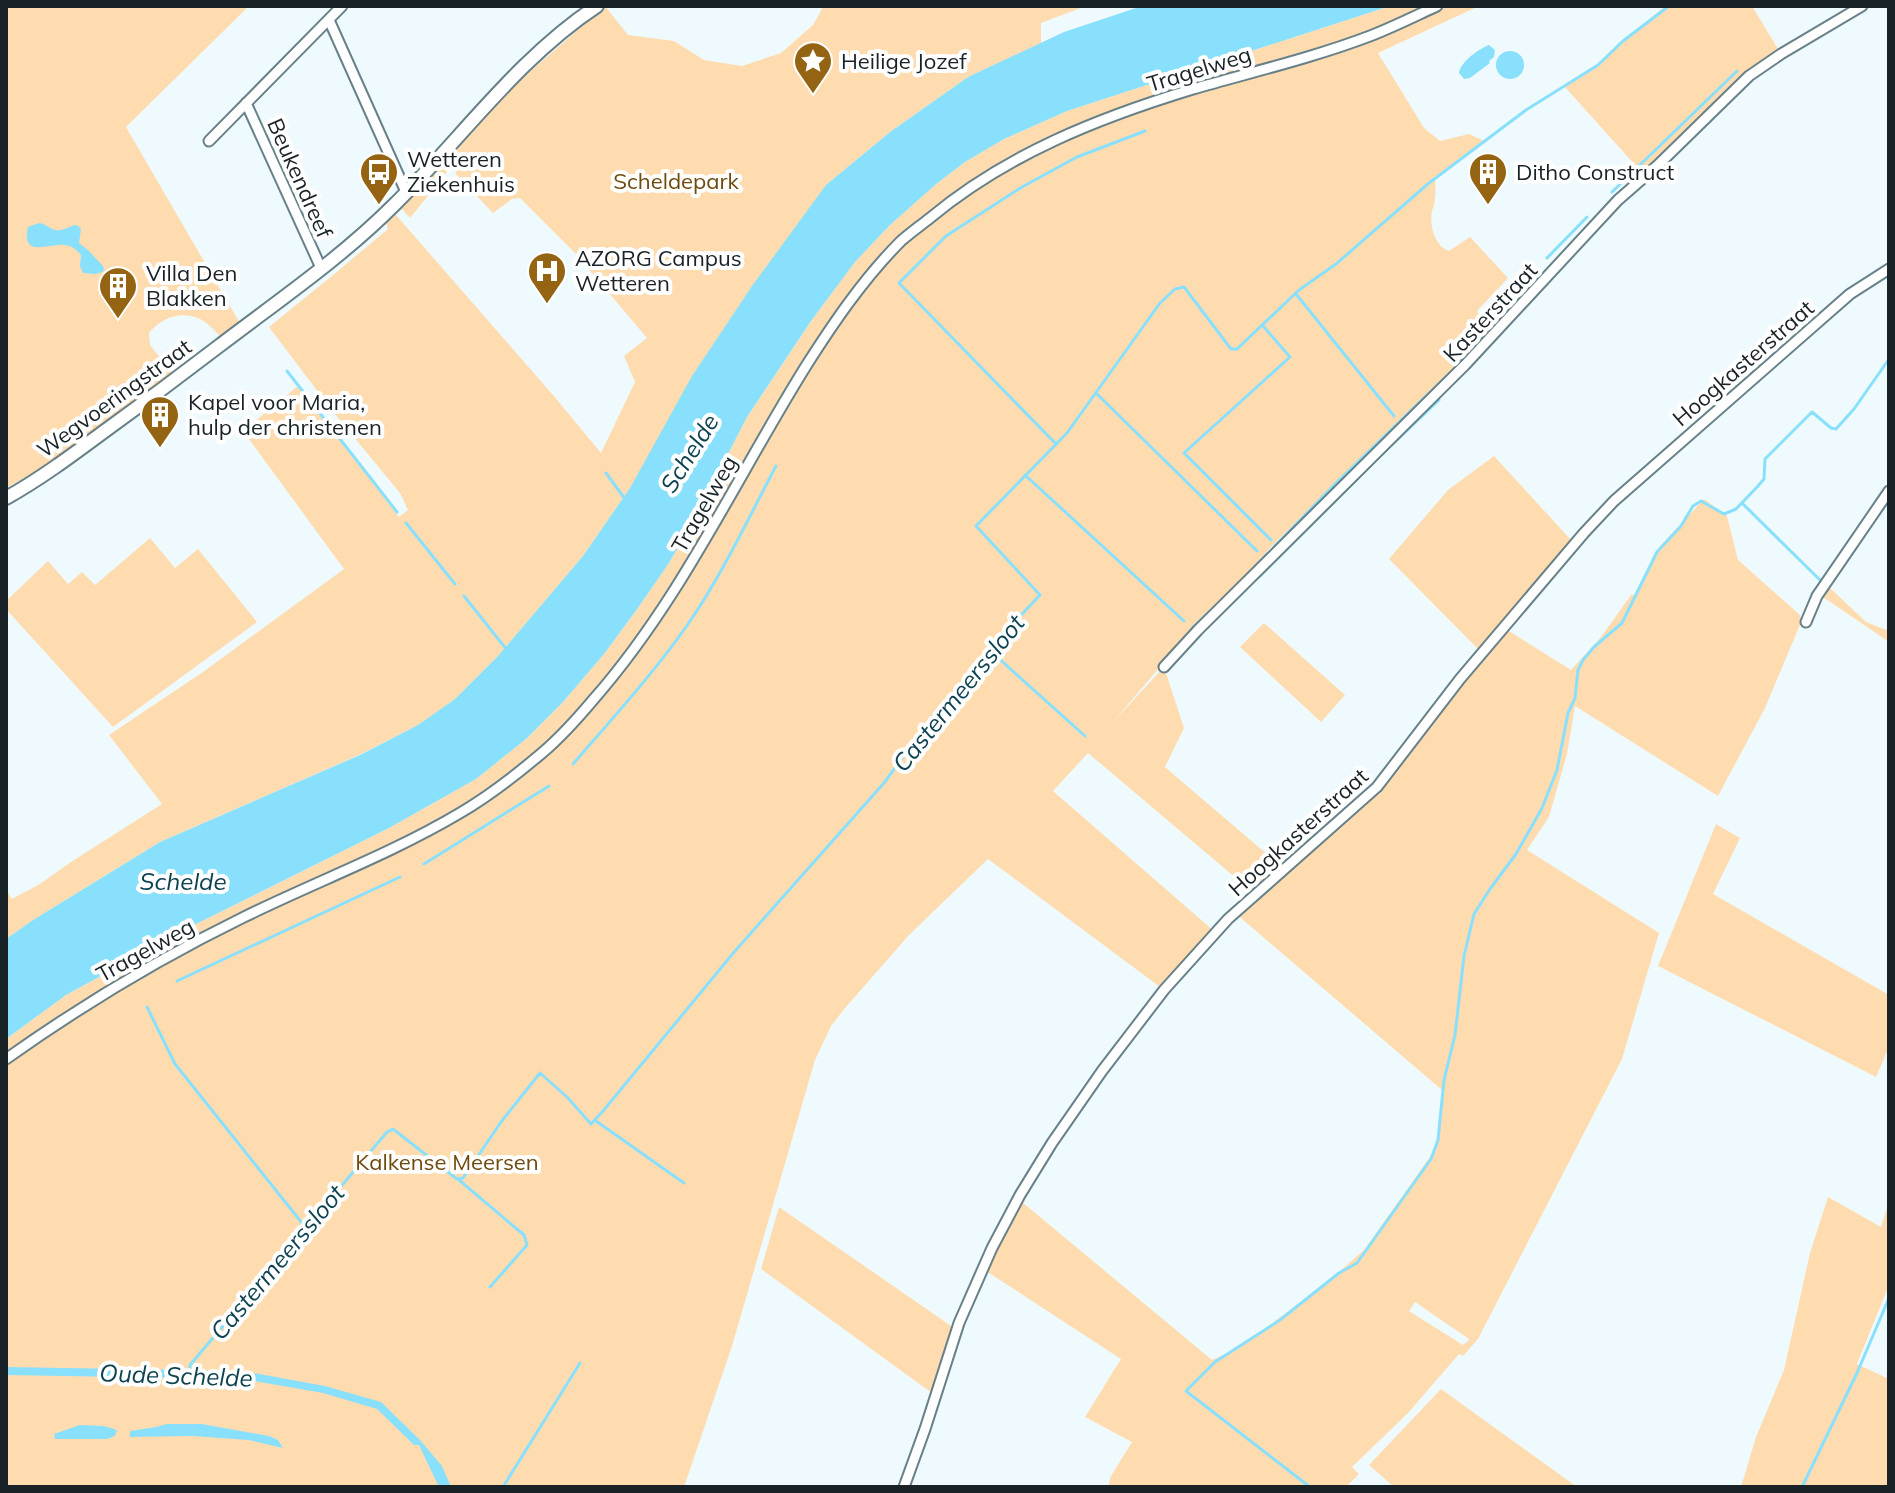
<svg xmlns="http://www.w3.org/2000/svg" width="1895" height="1493" font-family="Mulish,sans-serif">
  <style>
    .green { fill: #ffdcb0; fill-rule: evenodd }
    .water { fill: #89e0fc }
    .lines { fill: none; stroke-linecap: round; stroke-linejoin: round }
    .stream { stroke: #89e0fc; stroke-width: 3 }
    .minor-casing { stroke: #688189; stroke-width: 13 }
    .secondary-casing { stroke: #688189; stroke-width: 16 }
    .minor { stroke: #fff; stroke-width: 9 }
    .secondary { stroke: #fff; stroke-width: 12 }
    .labels { text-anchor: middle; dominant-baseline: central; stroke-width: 8; stroke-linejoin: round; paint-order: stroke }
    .poi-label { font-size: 22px; fill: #192327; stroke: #fff; text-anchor: start }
    .street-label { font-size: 22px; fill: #192327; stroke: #fff }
    .park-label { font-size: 22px; fill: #6f4a0d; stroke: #fff }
    .water-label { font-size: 24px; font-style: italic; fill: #0d4351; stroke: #fff }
  </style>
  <rect width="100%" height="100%" fill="#effafe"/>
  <path class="green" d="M6 6H249L126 127 241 325 220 336C214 330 208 323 200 319 181 310 161 318 149 333L150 345 174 375 46 466 6 488Z
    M605 6 628 35 674 41 704 60 742 66 781 53 813 25 822 9 820 6H1086L1041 23V43L968 77 890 132 826 185 630 488 583 556 498 656 455 699 418 725 359 755 160 842 33 920 6 939V890L12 899 40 884 71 862 162 804 109 735 203 672 344 569 243 431 299 385 399 517 408 510 400 493 334 413 269 327 333 275 388 229 386 223 396 215 553 395 601 453 635 382 624 356 647 338 575 253 520 198 512 199 493 213 455 173 465 161 455 151 501 97Z
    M1390 6H1479L1378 53 1424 128 1440 141 1469 134 1484 141 1435 178C1435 185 1436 192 1435 198 1435 203 1433 207 1432 211 1429 225 1435 247 1449 251L1470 237 1508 278 1477 311 1488 330 1456 367 1336 483 1273 545 1235 587 1193 628 1114 721 1164 667 1184 728 1165 767 1283 868 1363 800 1483 654 1389 559 1448 490 1494 456 1572 541 1486 650 1509 631 1571 670 1601 637 1631 595H1635L1660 546 1704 499 1727 516 1738 560 1799 614 1802 620 1765 708 1718 796 1575 706 1567 754 1549 817 1527 850 1659 933 1622 1059 1478 1339 1463 1356 1459 1354 1408 1413 1352 1467 1359 1474 1346 1487H1108L1111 1476 1132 1442 1085 1417 1121 1359 986 1271 1022 1202 1212 1360 1239 1348 1331 1279 1364 1250 1432 1154 1439 1138 1442 1090 1235 913 1256 895 1088 753 1053 791 1215 932 1164 990 988 859 909 935 845 1008 831 1026 815 1060 732 1346 684 1487H6V1039L66 995 198 923 389 828 476 779 526 739 563 702 604 654 635 612 669 563 694 520 747 417 811 321 855 262 889 226 935 185 965 162 1004 139 1067 111ZM1415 1302 1469 1339V1340L1463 1345 1409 1311Z
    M1665 6H1752L1781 54 1749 76 1645 176 1564 86 1598 65 1623 41Z
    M441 166 447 172 410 218 401 208 416 192 418 193 422 189 421 187Z
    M150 538 175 568 198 549 257 622 113 727 6 609V601L48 561 68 584 82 572 95 585Z
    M1829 587 1866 622 1889 631V642L1823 597Z
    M1264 623 1345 695 1321 722 1240 647Z
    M1716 824 1740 838 1713 894 1889 995V1047L1876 1077 1658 966Z
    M1828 1197 1881 1227 1889 1201V1285L1857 1364 1889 1379V1487H1741L1756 1437 1784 1370 1810 1253Z
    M779 1207 954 1328 932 1393 761 1269Z
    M1441 1389 1577 1487H1394L1369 1465Z"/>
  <path class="water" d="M1142 6H1390L1067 111 1004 139 965 162 935 185 889 226 855 262 811 321 747 417 694 520 669 563 635 612 604 654 563 702 526 739 476 779 389 828 198 923 66 995 6 1039V939L33 920 160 842 360 755 418 725 455 699 498 656 583 556 630 488 692 376 752 286 826 185 890 132 968 77 1064 32Z
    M1489 45 1495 50 1494 57 1489 61 1490 63 1470 78 1464 79 1459 73C1461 61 1479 49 1489 45Z
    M1496 65a14 14 0 1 1 28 0a14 14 0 1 1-28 0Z
    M39 223C46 224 49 228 55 230 62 232 70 225 77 225L81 229 79 243 88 250 102 265 104 268 103 272 95 274 83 273 80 266 81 255C76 249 72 246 65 245 49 243 21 259 28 227Z
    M6 1367 243 1371 325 1386 381 1402 420 1440 442 1466 451 1487H439L419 1445H414L377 1409 323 1393 242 1379 6 1375Z
    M167 1424H202L269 1436 278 1440 283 1448 248 1440 192 1436 130 1437V1431L156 1427Z
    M80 1425 104 1426 117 1430 115 1436 107 1439H55L54 1434Z"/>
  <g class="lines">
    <path class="stream" d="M1612 192 1737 71
      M1547 258 1587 217
      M1296 294 1394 416
      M1263 326 1290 357 1184 453 1271 540
      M287 371 397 512
      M1097 394 1257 551
      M1056 444 899 283 946 236 1022 187 1077 157 1145 131
      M1378 458 1439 400
      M606 473 625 499
      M1025 475 1184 621
      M1743 504 1820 580
      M406 523 455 584
      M1274 547 1336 483 1456 367 1488 330 1489 319 1529 278
      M1260 576 1370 466
      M1245 577 1267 554
      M464 596 507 650
      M1193 627 1222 600
      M995 655 1085 736
      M573 764C612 719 652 675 686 627 721 577 748 519 776 466
      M424 864 549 786
      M177 981 400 877
      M147 1007 175 1064 306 1228
      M596 1121 684 1183
      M459 1180 524 1235 527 1245 490 1287
      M190 1374V1365L387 1132 393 1129 457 1179 463 1178 501 1122 540 1073 567 1097 591 1124 603 1111 735 951 884 783 932 717 970 675 976 663 1040 595 976 526 1067 433 1160 303 1175 289 1184 287 1231 349H1237L1299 290 1336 264 1429 183 1526 110 1598 65 1623 41 1669 6
      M503 1487 580 1363
      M1310 1487 1186 1391 1215 1362 1280 1320 1339 1273 1357 1263 1431 1159 1438 1140 1444 1080 1455 1035 1464 956 1474 914 1490 889 1516 854 1542 808 1557 770 1568 713 1575 698 1578 670 1583 660 1594 647 1622 623 1657 552 1681 526 1693 506 1701 501 1724 514 1736 509 1758 486 1764 479 1765 459 1812 412 1831 428 1836 429 1854 409 1889 359
      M1802 1487 1857 1373 1889 1298"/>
    <defs>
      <path id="minor" d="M329 20 406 192
        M246 103 321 268
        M209 141 342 6
        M1806 622 1817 596 1889 491
        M1164 667 1198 630 1465 365 1618 200 1658 165 1749 76 1781 54 1862 6
        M6 1059C82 1005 160 958 244 917 315 882 391 854 460 813 489 796 516 775 542 753 561 737 577 719 593 700 681 600 736 478 806 366 834 322 864 278 901 241 910 233 920 226 930 218 1007 154 1098 118 1193 89 1252 72 1312 58 1370 36 1393 27 1415 16 1437 6
        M904 1487 925 1429 959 1323 992 1248 1020 1195 1052 1143 1102 1071 1164 990 1228 919 1377 787 1460 679 1584 533 1614 501 1850 294 1889 269"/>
      <path id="secondary" d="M6 498C40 479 71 456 102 433 141 405 180 376 219 346 278 301 341 258 394 205 461 139 518 58 597 6"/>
    </defs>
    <use href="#minor" class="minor-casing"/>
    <use href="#secondary" class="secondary-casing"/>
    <use href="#minor" class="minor"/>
    <use href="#secondary" class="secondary"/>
  </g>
  <defs>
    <symbol id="sight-pin" viewBox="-11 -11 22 30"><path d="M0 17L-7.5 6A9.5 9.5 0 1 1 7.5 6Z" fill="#946413" stroke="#fff"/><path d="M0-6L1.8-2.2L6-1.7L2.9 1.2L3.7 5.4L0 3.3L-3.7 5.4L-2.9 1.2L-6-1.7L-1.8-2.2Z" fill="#fff"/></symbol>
    <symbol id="bus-pin" viewBox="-11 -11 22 30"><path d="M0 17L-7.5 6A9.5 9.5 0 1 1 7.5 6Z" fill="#946413" stroke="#fff"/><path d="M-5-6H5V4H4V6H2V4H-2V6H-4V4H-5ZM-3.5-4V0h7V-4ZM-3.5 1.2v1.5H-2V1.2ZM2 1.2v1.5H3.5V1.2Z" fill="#fff"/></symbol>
    <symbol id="building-pin" viewBox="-11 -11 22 30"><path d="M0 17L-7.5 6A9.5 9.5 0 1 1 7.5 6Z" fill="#946413" stroke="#fff"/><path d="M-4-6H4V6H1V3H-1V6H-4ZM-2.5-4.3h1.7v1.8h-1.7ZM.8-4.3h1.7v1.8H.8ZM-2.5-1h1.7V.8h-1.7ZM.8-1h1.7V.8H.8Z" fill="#fff"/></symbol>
    <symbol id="hospital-pin" viewBox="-11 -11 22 30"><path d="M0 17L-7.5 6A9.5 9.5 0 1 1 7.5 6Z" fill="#946413" stroke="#fff"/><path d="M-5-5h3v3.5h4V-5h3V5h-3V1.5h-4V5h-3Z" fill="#fff"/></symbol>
  </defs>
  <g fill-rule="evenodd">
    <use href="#sight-pin" x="791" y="39" width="44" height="60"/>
    <use href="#bus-pin" x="357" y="150" width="44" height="60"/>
    <use href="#building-pin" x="1466" y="150" width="44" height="60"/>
    <use href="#hospital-pin" x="525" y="249" width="44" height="60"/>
    <use href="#building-pin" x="96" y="264" width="44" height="60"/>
    <use href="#building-pin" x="138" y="393" width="44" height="60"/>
  </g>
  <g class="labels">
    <g class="poi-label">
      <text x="841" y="61">Heilige Jozef</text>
      <text x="407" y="159">Wetteren<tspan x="407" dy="25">Ziekenhuis</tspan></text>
      <text x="1516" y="172">Ditho Construct</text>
      <text x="575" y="258">AZORG Campus<tspan x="575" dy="25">Wetteren</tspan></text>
      <text x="146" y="273">Villa Den<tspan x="146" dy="25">Blakken</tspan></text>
      <text x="188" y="402">Kapel voor Maria,<tspan x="188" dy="25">hulp der christenen</tspan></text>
    </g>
    <g class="street-label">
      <text transform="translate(1199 69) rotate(-17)">Tragelweg</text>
      <text transform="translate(300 178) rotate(66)">Beukendreef</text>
      <text transform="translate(1490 312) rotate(-47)">Kasterstraat</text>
      <text transform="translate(1743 363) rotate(-41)">Hoogkasterstraat</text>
      <text transform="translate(114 398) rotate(-36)">Wegvoeringstraat</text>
      <text transform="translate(704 504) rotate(-60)">Tragelweg</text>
      <text transform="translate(1298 832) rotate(-42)">Hoogkasterstraat</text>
      <text transform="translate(145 950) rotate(-29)">Tragelweg</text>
    </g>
    <g class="park-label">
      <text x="676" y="181">Scheldepark</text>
      <text x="447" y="1162">Kalkense Meersen</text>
    </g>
    <g class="water-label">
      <text transform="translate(689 453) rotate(-58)">Schelde</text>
      <text transform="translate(958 693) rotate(-51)">Castermeerssloot</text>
      <text x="183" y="881">Schelde</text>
      <text transform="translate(277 1262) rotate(-50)">Castermeerssloot</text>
      <text transform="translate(176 1375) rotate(2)">Oude Schelde</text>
    </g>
  </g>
  <rect width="1895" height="1493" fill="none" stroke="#192327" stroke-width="16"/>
</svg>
